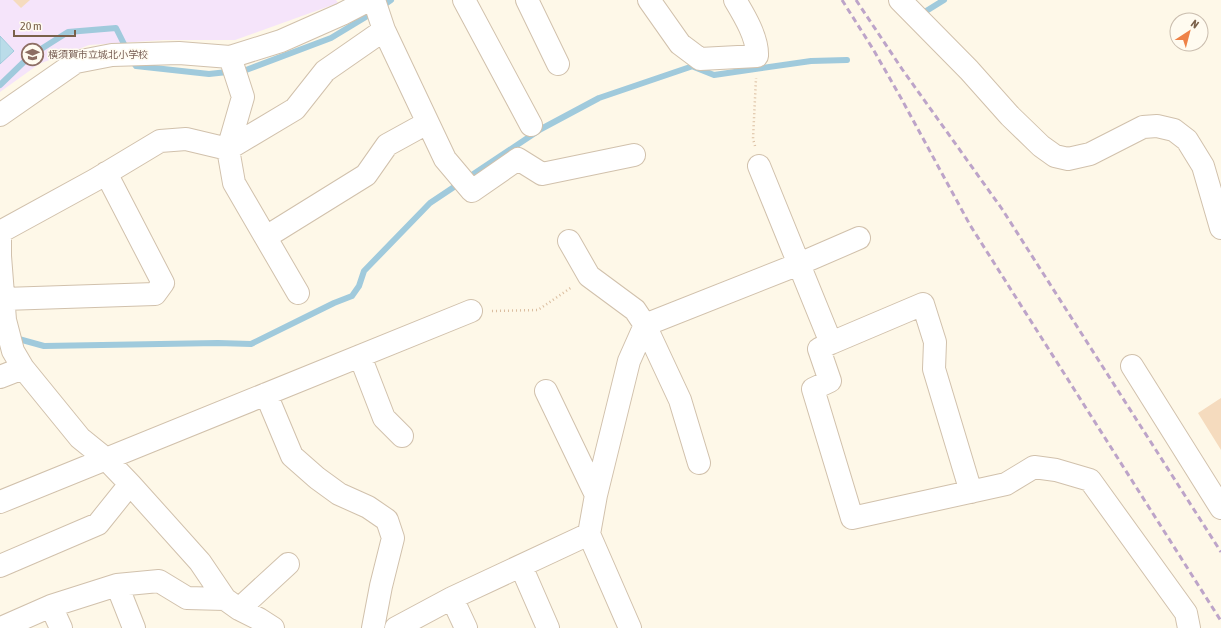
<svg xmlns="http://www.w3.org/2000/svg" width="1221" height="628" font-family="'Asap Condensed','Noto Sans JP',sans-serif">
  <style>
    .education { fill: #f5e4fa }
    .water { fill: #badce9; stroke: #a0cadc }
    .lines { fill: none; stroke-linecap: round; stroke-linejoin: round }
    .stream { stroke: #a0cadc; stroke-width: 6 }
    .building { fill: #f5dbbe }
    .minor-casing { stroke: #d1c1ac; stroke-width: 24 }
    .path { stroke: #dbbea0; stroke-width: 2.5; stroke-dasharray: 1 3; stroke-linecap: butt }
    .minor { stroke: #fff; stroke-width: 22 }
    .rail { stroke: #bda4c9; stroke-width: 3; stroke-dasharray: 6 4; stroke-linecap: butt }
    .labels { text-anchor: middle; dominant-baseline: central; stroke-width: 3; stroke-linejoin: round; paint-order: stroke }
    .education-label { font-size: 10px; fill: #785e54; stroke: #fffbf0; text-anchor: start }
  </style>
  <rect width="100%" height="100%" fill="#fef8e8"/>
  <path class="education" d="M0 0H336L338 3 235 40H164L89 45 39 64 0 92Z"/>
  <path class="water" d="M0 36 14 51 0 64Z"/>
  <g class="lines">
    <path class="stream" d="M381 7 391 0
      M923 13 944 0
      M132 60 136 66 209 74 246 70 331 38 374 12
      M694 67 714 75 811 61 847 60
      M0 85 30 56 68 32 116 28 127 50
      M15 338 44 346 218 343 251 344 334 303 352 296 359 286 364 271 430 203 541 129 599 98 693 66"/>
  </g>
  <path class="building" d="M13 0H30L21 8Z
    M1221 398V450L1198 413Z"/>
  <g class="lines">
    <defs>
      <path id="minor" d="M374 0 384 30 445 159 472 191 518 159 542 174 634 155
        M464 0 531 125
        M527 0 558 64
        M649 0 680 44 700 59 757 56C758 38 744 15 735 0
        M900 0 969 70 1010 116 1041 146 1055 156 1068 159 1090 154 1143 127 1157 126 1174 130 1187 140 1203 166 1221 228
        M230 57 243 97 228 149 234 183 298 293
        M0 115 76 62 112 55 179 53 230 57 281 41 342 14 369 0
        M759 166 831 343 923 304 935 342 934 369 971 492
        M0 231V256L5 320 13 351 23 368 80 438 106 459 130 484 200 562 225 599 239 609 259 619 273 628
        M0 232 95 180 160 141 186 139 228 149 295 109 325 71 384 30
        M266 237 366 175 387 145 427 123
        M569 241 589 276 635 310 645 325 680 400 699 463
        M4 299 155 294 163 283 106 173
        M831 343 819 349 830 381 813 389 852 518 1006 484 1034 467 1056 470 1090 480 1186 613 1189 628
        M360 356 384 418 402 436
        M1132 366 1221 508
        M0 377 23 368
        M546 391 596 495
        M266 394 292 456 317 478 339 494 368 507 387 520 393 538 381 586 373 628
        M0 502 471 311
        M589 534 630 628
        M0 566 98 524 130 484
        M521 566 548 628
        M117 585 134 628
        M452 598 466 628
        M51 606 61 628
        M239 609 288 564
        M1 628 51 606 117 585 159 581 187 598 225 599
        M396 628 452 598 589 534 596 495 629 361 645 325 799 264 859 238"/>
    </defs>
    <use href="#minor" class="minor-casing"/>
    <path class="path" d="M755 146 753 139 756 78
      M492 311 538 310 572 287"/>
    <use href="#minor" class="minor"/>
    <path class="rail" d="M842 0 873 49 901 98 970 225 1221 621
      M856 0 902 69 1002 209 1221 552"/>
  </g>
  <defs>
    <symbol id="school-ring" viewBox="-11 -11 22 22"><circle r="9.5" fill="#fffbf0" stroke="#8d6e63" stroke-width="1.5"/><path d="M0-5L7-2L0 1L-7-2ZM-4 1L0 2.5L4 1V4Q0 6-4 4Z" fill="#8d6e63"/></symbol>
  </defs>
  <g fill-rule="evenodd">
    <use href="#school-ring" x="20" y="42" width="25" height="25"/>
  </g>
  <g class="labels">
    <g class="education-label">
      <text x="48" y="54">横須賀市立城北小学校</text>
    </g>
  </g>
  <g transform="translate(1189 32) rotate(36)"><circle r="19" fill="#fffbf0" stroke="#cabdae"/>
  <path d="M0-3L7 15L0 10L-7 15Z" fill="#ee8247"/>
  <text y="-6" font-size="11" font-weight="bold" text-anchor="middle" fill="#7a614a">N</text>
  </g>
  <path d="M14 30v6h61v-6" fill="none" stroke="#7a614a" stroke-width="2"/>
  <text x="20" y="30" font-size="12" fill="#7a614a" stroke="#fffbf0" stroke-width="3" paint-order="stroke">20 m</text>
</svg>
